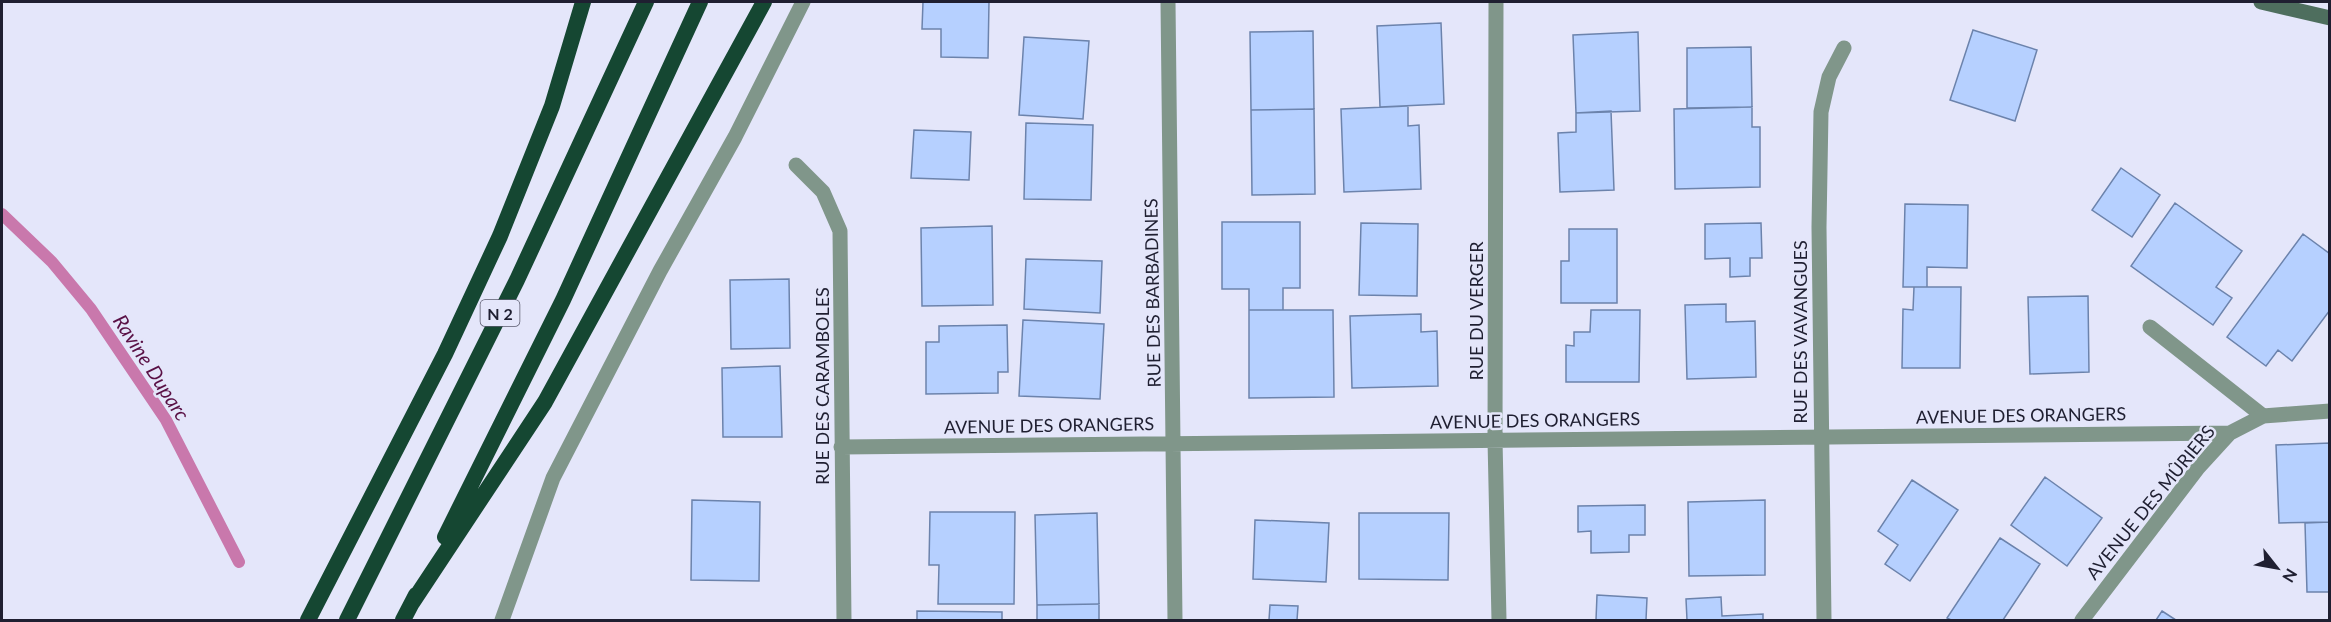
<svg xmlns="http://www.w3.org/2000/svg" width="2331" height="622" font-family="Lato,sans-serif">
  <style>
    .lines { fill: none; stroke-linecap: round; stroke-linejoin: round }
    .stream { stroke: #c978ac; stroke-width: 12 }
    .building { fill: #b6d0ff; stroke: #6c83ac; stroke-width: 1.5 }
    .service { stroke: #80968a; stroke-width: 15 }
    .minor { stroke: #80968a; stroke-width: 15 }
    .secondary { stroke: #4e6e5e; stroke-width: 15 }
    .trunk { stroke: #154732; stroke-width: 16 }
    .labels { text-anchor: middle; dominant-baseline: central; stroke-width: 5; stroke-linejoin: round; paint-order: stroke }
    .shield { fill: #e4e6fa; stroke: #5a5b6d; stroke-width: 1.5 }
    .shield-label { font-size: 16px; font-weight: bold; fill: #1f1f31 }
    .street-label { font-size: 18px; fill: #1f1f31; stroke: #e4e6fa }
    .water-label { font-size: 20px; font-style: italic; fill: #591045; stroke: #e4e6fa }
  </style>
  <rect width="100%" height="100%" fill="#e4e6fa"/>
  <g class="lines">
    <path class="stream" d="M2 214 52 262 91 309 166 420 239 562"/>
  </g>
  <path class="building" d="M923 2H989L988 58 941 57V29H922Z
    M1441 23 1444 104 1380 107 1377 26Z
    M1973 30 2037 50 2015 121 1950 100Z
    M1313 31 1314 109 1251 110 1250 32Z
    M1638 32 1640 111 1576 113 1573 35Z
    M1024 37 1089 41 1083 119 1019 115Z
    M1751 47 1752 107 1687 108V48Z
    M1408 106V126L1419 125 1421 189 1344 192 1341 109Z
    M1752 107V127H1760V187L1675 189 1674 109Z
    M1314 109 1315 194 1252 195 1251 110Z
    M1611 111 1614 190 1560 192 1558 133 1576 132V113Z
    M1026 123 1093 125 1091 200 1024 199Z
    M914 130 971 132 969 180 911 178Z
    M2121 168 2160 195 2132 237 2092 210Z
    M2175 203 2242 251 2216 287 2232 298 2213 325 2131 266Z
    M1905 204 1968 205 1967 268 1927 267V287H1903Z
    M1222 222H1300V288H1283V310H1249V289H1222Z
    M1361 223 1418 224 1417 296 1359 295Z
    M1761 223 1762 258H1750V276L1730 277V258L1705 259V224Z
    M992 226 993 305 922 306 921 228Z
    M1569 229H1617V303H1561V261H1569Z
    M2303 234 2330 254V310L2292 361 2278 350 2266 366 2227 337Z
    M1026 259 1102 261 1100 313 1024 309Z
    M789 279 790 348 731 349 730 280Z
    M1914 287H1961L1960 368H1902L1903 309 1913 310Z
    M2088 296 2089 372 2030 374 2028 297Z
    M1726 304V322L1755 321 1756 377 1687 379 1685 305Z
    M1249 310H1333L1334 397 1249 398Z
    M1591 310H1640L1639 382H1566V345L1574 346V332H1590Z
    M1421 314V332L1437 331 1438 386 1352 388 1350 316Z
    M1023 320 1104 324 1100 399 1019 396Z
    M1007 325 1008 372H998V393L926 394V342H939V326Z
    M780 366 782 437H723L722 368Z
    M2330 443V522L2279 523 2276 445Z
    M2045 477 2102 518 2067 566 2011 525Z
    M1912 480 1958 510 1910 581 1885 564 1898 545 1878 531Z
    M692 500 760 502 759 581 691 580Z
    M1765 500V575L1689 576 1688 502Z
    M1645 505V535H1629V552L1591 553V531L1578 532V506Z
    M930 512H1015L1014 604H938L939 565H929Z
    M1097 513 1099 604 1037 605 1035 515Z
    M1359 513H1449L1448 580 1359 579Z
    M1255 520 1329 523 1326 582 1253 579Z
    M2330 522V592H2307L2305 523Z
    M2000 538 2040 564 2003 620H1951L1947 618Z
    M1597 595 1647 598 1646 620H1596Z
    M1721 597 1722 616 1763 614V620H1687L1686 599Z
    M1099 604V620H1037V605Z
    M1270 605 1298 606 1297 620H1269Z
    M917 611 1002 612V620H917Z
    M2162 611 2176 620H2156Z"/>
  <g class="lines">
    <path class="service" d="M2150 327 2263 416"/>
    <path class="minor" d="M1168 2 1175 620
      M1496 2 1495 440 1499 620
      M796 165 823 192 840 231 844 620
      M841 447 2230 433
      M502 620 553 478 660 271 735 137 803 2
      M1824 620 1819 227 1821 112 1829 77 1844 48
      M2082 620 2198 468 2230 433 2263 416 2330 411"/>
    <path class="secondary" d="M2261 2 2330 18"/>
    <path class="trunk" d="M445 537 563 300 700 2
      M412 603 545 402 764 2
      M308 620 445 354 500 236 552 106 583 2
      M347 620 517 280 646 2
      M403 620 416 595"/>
  </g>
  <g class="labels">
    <rect class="shield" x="480.5" y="300" width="39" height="26" rx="4.5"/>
    <g class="shield-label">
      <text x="500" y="313">N 2</text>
    </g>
    <g class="street-label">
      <text transform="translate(1152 293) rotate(-91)">RUE DES BARBADINES</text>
      <text transform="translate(1476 311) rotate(-90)">RUE DU VERGER</text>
      <text transform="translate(1800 332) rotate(-90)">RUE DES VAVANGUES</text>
      <text transform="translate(822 386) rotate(-90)">RUE DES CARAMBOLES</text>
      <text transform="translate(2021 415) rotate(-1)">AVENUE DES ORANGERS</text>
      <text transform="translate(1535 420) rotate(-1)">AVENUE DES ORANGERS</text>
      <text transform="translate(1049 425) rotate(-1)">AVENUE DES ORANGERS</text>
      <text transform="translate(2150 502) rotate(-51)">AVENUE DES MÛRIERS</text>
    </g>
    <g class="water-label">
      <text transform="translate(152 367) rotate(57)">Ravine Duparc</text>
    </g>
  </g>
  <rect width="2331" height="622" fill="none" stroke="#1f1f31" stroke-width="6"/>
  <g transform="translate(2277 568) rotate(121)" stroke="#e4e6fa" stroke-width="4.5" paint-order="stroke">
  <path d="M0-4.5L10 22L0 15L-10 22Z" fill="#1f1f31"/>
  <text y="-9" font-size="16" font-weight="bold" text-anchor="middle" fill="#1f1f31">N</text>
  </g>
</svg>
